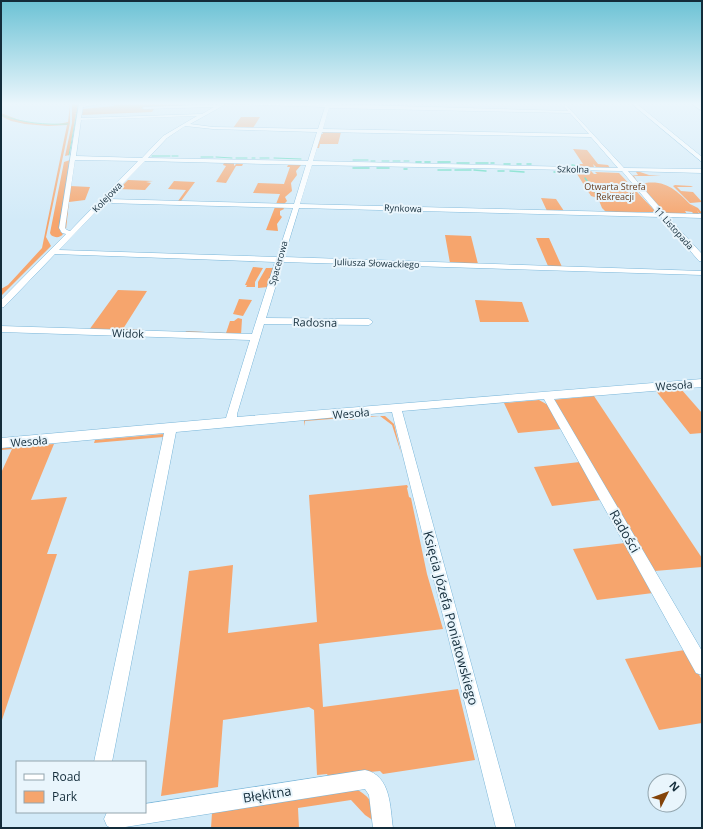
<svg xmlns="http://www.w3.org/2000/svg" width="703" height="829" font-family="'Open Sans',sans-serif">
  <style>
    .green { fill: #f6a56d }
    .lines { fill: none; stroke-linecap: round; stroke-linejoin: round }
    .stream-far1 { stroke: #53d8b9; stroke-width: 1 }
    .stream { stroke: #53d8b9; stroke-width: 1.5 }
    .minor-casing { stroke: #7ab6d9; stroke-width: 1 }
    .minor { fill: #fff; fill-rule: evenodd }
    .labels { text-anchor: middle; dominant-baseline: central; stroke-width: 4; stroke-linejoin: round; paint-order: stroke }
    .far-street-label { font-size: 9px; fill: #132c3a; stroke: #e9f5fc }
    .far-park-label { font-size: 9px; fill: #683e1f; stroke: #e9f5fc }
    .street-label { font-size: 11px; fill: #132c3a; stroke: #e9f5fc }
    .near-street-label { font-size: 13px; fill: #132c3a; stroke: #e9f5fc }
  </style>
  <rect width="100%" height="100%" fill="#d2eaf8"/>
  <path class="green" d="M70 104V123L46 237 51 246 1 296V289L8 285 42 248 67 125 48 126 25 124 11 121 1 116V113C7 115 13 118 19 120 34 124 53 126 68 122Z
    M72 104H79L77 108H79L78 113 74 114H76L69 155 65 156 72 123Z
    M114 104H183L182 107 155 106 140 109H154L152 112 82 115 83 109 114 106Z
    M241 117H260L253 128H233Z
    M322 131 341 132 338 144H320L319 148H317L321 134H323Z
    M573 149 587 150 598 164 608 165 610 168H597L593 164 594 167H585L595 168 581 167 579 164H583Z
    M70 160 60 231 63 234C60 238 55 238 51 235L50 233 64 162Z
    M224 163H234V166L237 163 243 164 242 166H236L226 183 216 182 226 166 223 165Z
    M288 165H301L296 171 297 175 291 183 292 191 285 197 287 201 284 204H276L280 194 253 193 258 183 284 184 290 167H287Z
    M565 170 591 171 594 174H597L595 172 619 173 656 212H606L602 208 598 198 591 196 577 174 568 173Z
    M637 171 649 175H647L661 176H634L639 184C666 178 676 190 694 208L690 204 698 208 702 213H699L697 210 699 214H692L693 213 692 212 685 211 687 214H669L660 210 630 176 638 175 636 172Z
    M128 180 153 181 146 182 151 183 145 190 119 189 109 199Z
    M174 181 195 182 181 201H178L186 190 168 189Z
    M675 185 691 186 693 187H677L681 191 693 192 702 202 690 203 673 186Z
    M70 186 90 187 85 200 69 202 66 229 65 231Z
    M541 198 556 199 564 211H547Z
    M275 207H283L284 209 280 211V215L282 217 277 224 278 231 266 230Z
    M445 235 471 236 478 264 448 263H450Z
    M536 238H549L562 267 548 266Z
    M253 267 263 268 255 282V287H246L247 285H245Z
    M266 268H274L268 287 258 288V282Z
    M118 290 147 291 123 329 145 330 144 332 89 330Z
    M239 299 252 300 243 316 233 314Z
    M475 300 522 302 529 322H480Z
    M238 318 242 319 241 335 185 333 186 331 226 333 230 321H234Z
    M681 389 702 413V433L690 434 656 391Z
    M594 396 702 558V567L655 571 552 400Z
    M539 400 548 405 561 429 518 433 504 403Z
    M368 414 369 416H385L394 424 401 453 392 425 380 416 355 418 353 420H346L344 418 305 421 304 426V420Z
    M164 434 163 446 161 447 163 437 94 443 95 440Z
    M54 444 31 500 67 497 47 554H57L1 723V473L12 449 1 450V448Z
    M580 462 601 500 552 506 534 467Z
    M407 485 408 487 407 488 409 497 411 498 427 574 443 629 319 644 323 707 458 689 475 760 383 774 380 771 328 776 327 774 317 775 314 710 309 707 223 720 218 787 161 796 189 571 233 565 228 633 317 622 309 495Z
    M625 543 653 593 597 600 573 549Z
    M685 650 702 680V723L659 730 625 659Z
    M354 788C373 798 372 803 377 823L365 815 351 800 298 808 299 828H211L212 813Z"/>
  <g class="lines">
    <path class="stream-far1" d="M1 115C23 123 45 125 68 124
      M72 139 78 107
      M69 155 72 140
      M152 156H170
      M172 156H178
      M201 157H213
      M216 157 232 158
      M236 158H247
      M252 158H255
      M260 158H269
      M274 158 301 159
      M353 160H368
      M371 161H375
      M382 161H389
      M393 161H400
      M404 161H409
      M416 162H421
      M425 162H430
      M438 162H450"/>
    <path class="stream" d="M416 162H421
      M425 162H430
      M438 162H450
      M457 163H469
      M476 163H488
      M491 163H494
      M504 164H510
      M517 164H521
      M527 164H531
      M572 165 577 166
      M353 168H369
      M377 168H389
      M404 169H407
      M438 170H451
      M455 170H471
      M474 170 486 171
      M498 171H504
      M510 171 524 172
      M554 172H563
      M566 172H574
      M585 178 595 192"/>
    <defs>
      <path id="minor" d="M79 104H101L83 107 81 118 202 114 214 107 144 109 142 108 144 107 226 104 190 124 213 127 318 129 325 107 233 104H330L568 111 564 106 566 105 624 168 702 169V173L628 171 665 213 702 214V218L668 217 702 254V261H699L661 217 299 208 284 257 702 271V275L283 262 266 318 369 319 373 322 369 325 264 324 237 414V417L702 379V387L554 399 702 651V675L696 673 544 399 402 411 516 828H496L392 412 176 432 112 762H94L164 433 1 448V438L226 418 250 340 1 332V326L252 334 275 262 55 254 4 307 1 308V300L66 234 62 233 59 228ZM329 108 570 113 589 134 323 129ZM197 116 163 136 142 158 76 156 81 120ZM185 126 213 129 317 132 308 161 148 158 167 138ZM322 132 591 137 618 168 313 161ZM75 160 138 161 70 231 67 230 65 228ZM145 161 306 165 294 204 108 199ZM312 165 622 171 657 213 300 204ZM104 203 293 208 277 257 59 250Z
        M632 104H637L702 157V162Z
        M692 104H697L702 108V111Z
        M365 770C391 775 390 807 393 828H373L369 795 365 789 119 828H112L107 826 104 819 107 812H145V804Z"/>
    </defs>
    <use href="#minor" class="minor-casing"/>
    <use href="#minor" class="minor"/>
  </g>
  <linearGradient id="sky" x2="0" y2="1"><stop stop-color="#6cc2d5"/><stop offset="0.47" stop-color="#ebf6fc"/><stop offset="1" stop-color="#ebf6fc" stop-opacity="0"/></linearGradient>
  <rect width="703" height="221" fill="url(#sky)"/>
  <g class="labels">
    <g class="far-street-label">
      <text transform="translate(573 169) rotate(1)">Szkolna</text>
      <text transform="translate(107 197) rotate(-46)">Kolejowa</text>
      <text transform="translate(403 208) rotate(2)">Rynkowa</text>
      <text transform="translate(674 228) rotate(48)">11 Listopada</text>
      <text transform="translate(278 263) rotate(-74)">Spacerowa</text>
      <text transform="translate(377 263) rotate(2)">Juliusza Słowackiego</text>
    </g>
    <g class="far-park-label">
      <text x="615" y="186">Otwarta Strefa<tspan x="615" dy="10">Rekreacji</tspan></text>
    </g>
    <g class="street-label">
      <text transform="translate(315 322) rotate(1)">Radosna</text>
      <text transform="translate(128 333) rotate(2)">Widok</text>
      <text transform="translate(674 385) rotate(-4)">Wesoła</text>
      <text transform="translate(351 413) rotate(-5)">Wesoła</text>
      <text transform="translate(29 441) rotate(-5)">Wesoła</text>
    </g>
    <g class="near-street-label">
      <text transform="translate(625 531) rotate(60)">Radości</text>
      <text transform="translate(451 618) rotate(75)">Księcia Józefa Poniatowskiego</text>
      <text transform="translate(267 794) rotate(-9)">Błękitna</text>
    </g>
  </g>
  <rect width="703" height="829" fill="none" stroke="#132c3a" stroke-width="4"/>
  <rect x="16" y="761" width="130" height="52" fill="#e9f5fc" stroke="#93a5ae"/>
  <rect x="24" y="774" width="20" height="6" fill="#ffffff" stroke="#93a5ae"/>
  <text x="52" y="781" font-size="12" fill="#132c3a">Road</text>
  <rect x="24" y="791" width="20" height="12" fill="#f6a56d" stroke="#93a5ae"/>
  <text x="52" y="801" font-size="12" fill="#132c3a">Park</text>
  <g transform="translate(667 793) rotate(48)"><circle r="19" fill="#e9f5fc" stroke="#93a5ae"/>
  <path d="M0-3L7 15L0 10L-7 15Z" fill="#834309"/>
  <text y="-6" font-size="11" font-weight="bold" text-anchor="middle" fill="#132c3a">N</text>
  </g>
</svg>
